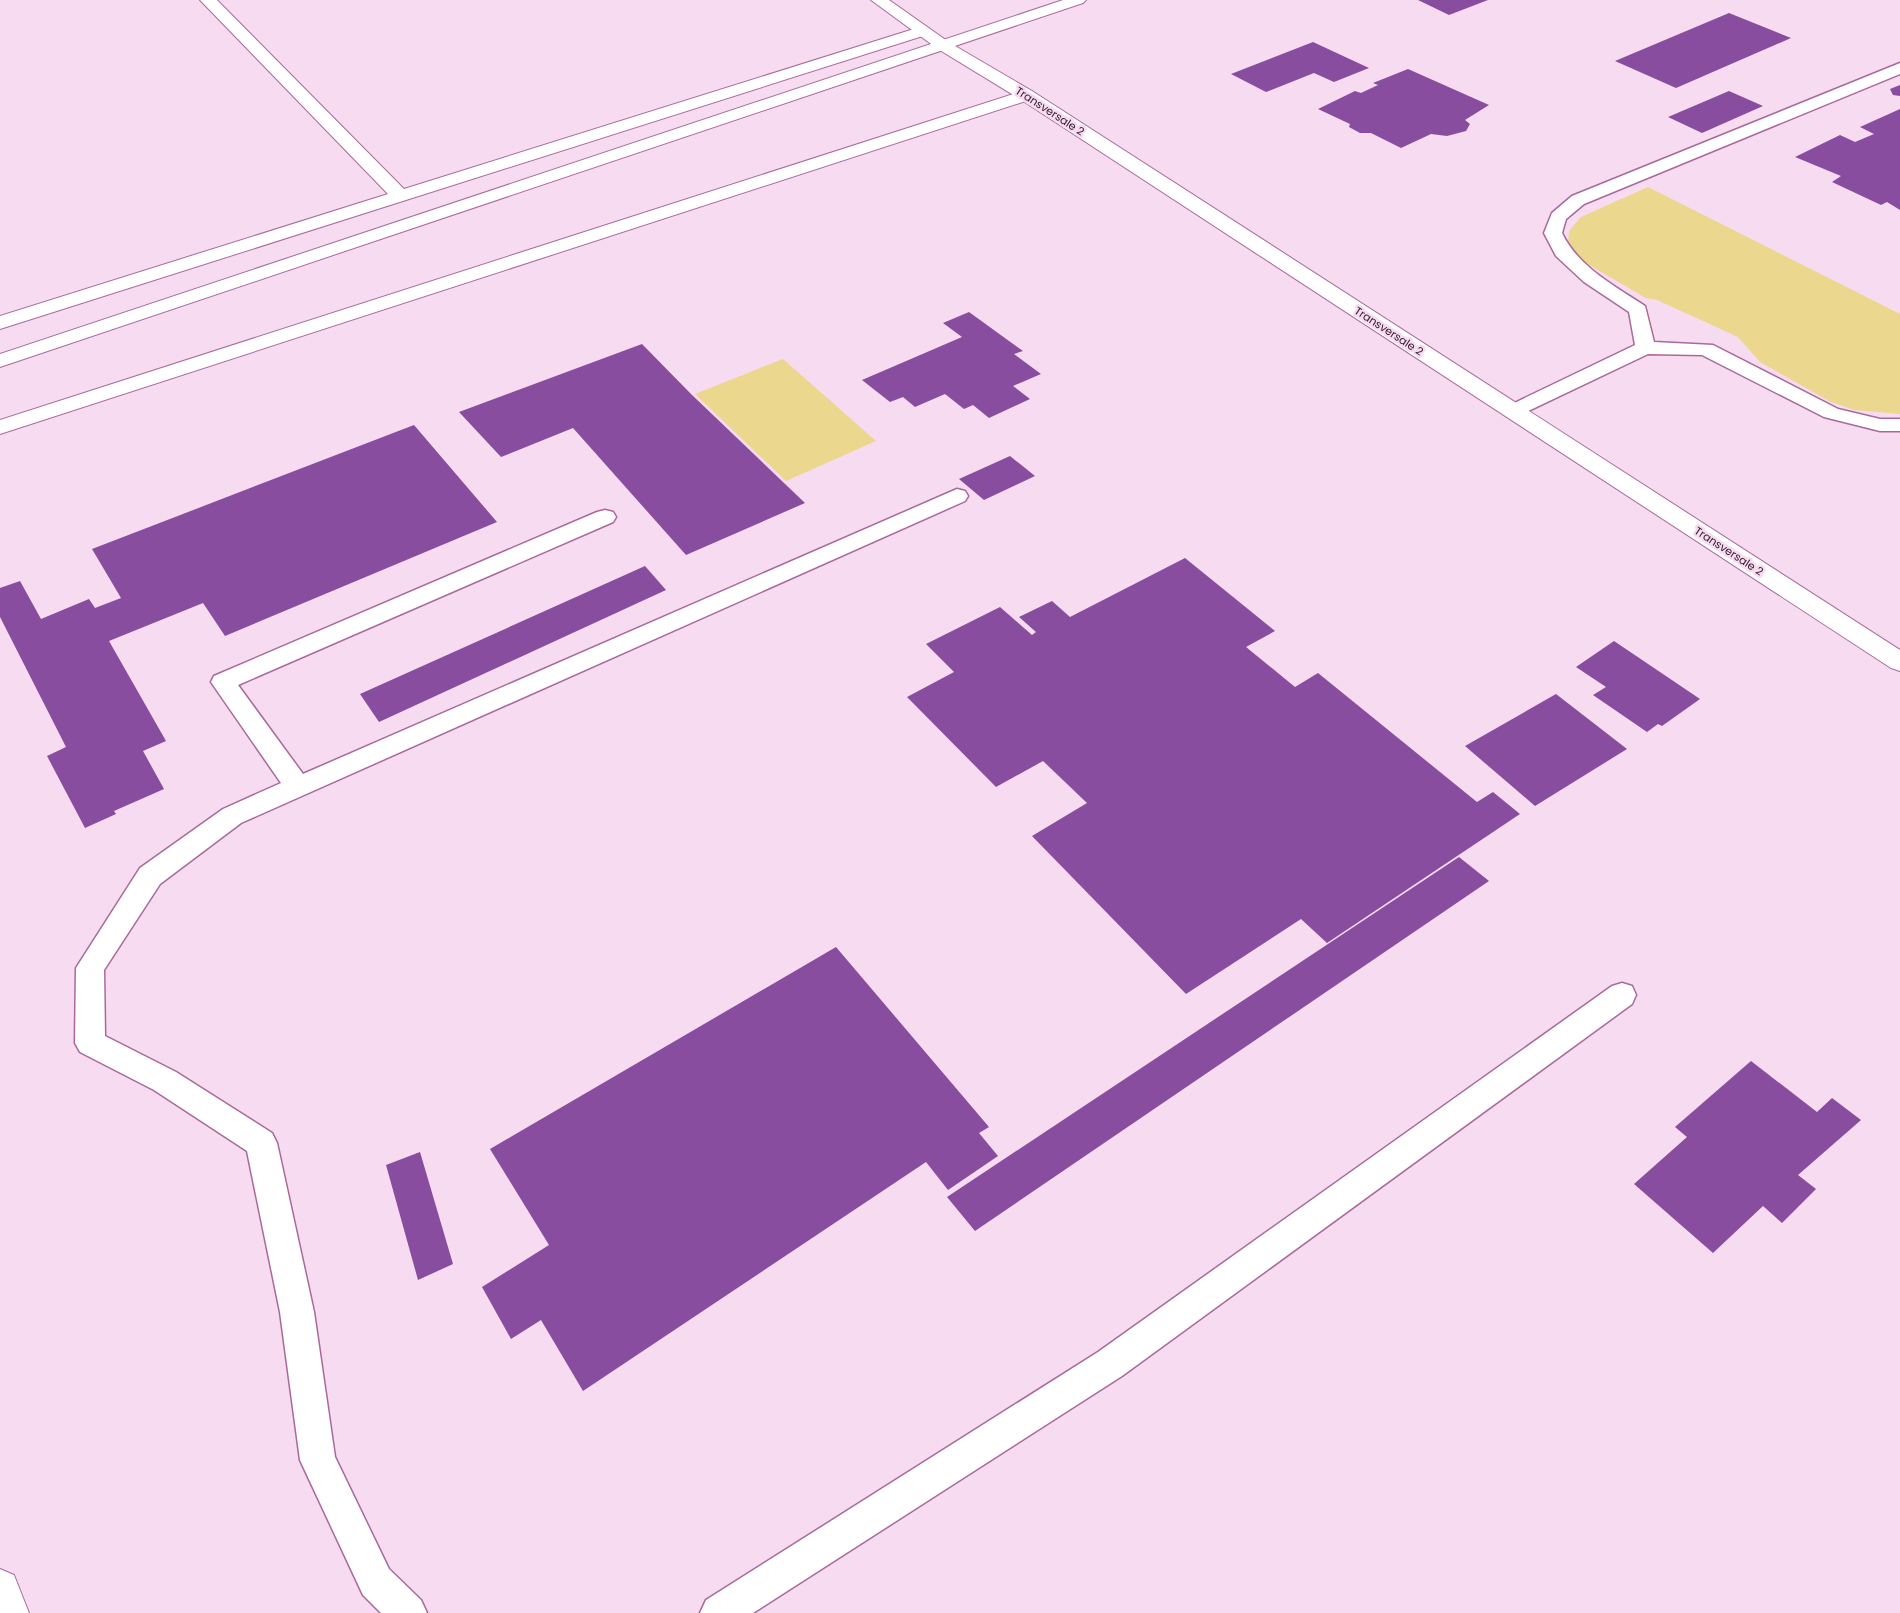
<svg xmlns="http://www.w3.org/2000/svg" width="1900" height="1613" font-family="Poppins,sans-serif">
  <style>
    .green { fill: #ebd78d }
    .building { fill: #884d9f }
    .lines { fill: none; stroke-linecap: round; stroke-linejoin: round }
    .lane-casing { stroke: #a96a9b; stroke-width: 3 }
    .street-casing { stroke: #a96a9b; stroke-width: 2 }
    .secondary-casing { stroke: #a96a9b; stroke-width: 2 }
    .lane { fill: #fff; fill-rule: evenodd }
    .street { fill: #fff; fill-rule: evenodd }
    .secondary { fill: #fff; fill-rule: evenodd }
    .labels { text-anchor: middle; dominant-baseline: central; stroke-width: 5; stroke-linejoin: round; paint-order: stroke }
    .far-street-label { font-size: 11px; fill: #30172b; stroke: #f7dbf0 }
  </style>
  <rect width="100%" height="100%" fill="#f7dbf0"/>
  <path class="green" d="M1648 187 1900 314V414L1855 410 1831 402 1760 362 1738 337 1657 300 1646 298 1579 259 1568 245 1569 231 1581 217Z
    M783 359 876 441 786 481 695 394Z"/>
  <path class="building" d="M1418 0H1488L1449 15Z
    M1729 13 1791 38 1676 88 1615 61Z
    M1313 42 1369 68 1334 82 1314 73 1266 92 1231 74Z
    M1408 69 1489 105 1465 120 1470 124 1466 131 1447 136 1431 134 1401 148 1371 133H1360L1349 127 1350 124 1318 109 1355 91 1361 93 1378 85 1373 83Z
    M1900 85V96L1893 95 1890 89Z
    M1729 91 1763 106 1702 133 1668 117Z
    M1900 109V210L1887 202 1881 205 1832 182 1841 176 1795 157 1840 135 1855 142 1874 134 1860 127Z
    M969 312 1023 351 1014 354 1041 374 1013 386 1030 399 989 418 973 405 964 409 945 394 915 407 903 397 890 402 862 380 962 337 943 323Z
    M642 344 691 394 805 503 686 555 573 428 501 457 459 412Z
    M414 425 497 522 225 636 203 603 109 641 166 741 143 751 164 789 114 811 116 814 85 828 47 756 66 747 0 617V588L20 581 41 619 89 599 95 608 121 598 92 549Z
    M1010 456 1035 476 984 500 959 479Z
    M1185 558 1275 631 1246 647 1295 687 1318 673 1477 802 1493 792 1520 814 1327 943 1301 919 1186 994 1032 836 1087 803 1043 761 996 787 907 697 954 672 926 644 1000 607 1032 635 1036 632 1019 617 1052 601 1070 617Z
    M645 566 666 590 379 722 360 694Z
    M1614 641 1700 699 1662 726 1658 724 1647 732 1593 695 1606 687 1576 667Z
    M1556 694 1627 749 1535 806 1465 746Z
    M1459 857 1489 881 975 1231 947 1197Z
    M836 947 989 1127 979 1133 998 1156 948 1190 926 1162 583 1391 541 1320 511 1339 482 1287 549 1245 490 1149Z
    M1751 1061 1817 1112 1832 1098 1861 1120 1798 1175 1816 1189 1782 1223 1763 1206 1713 1253 1634 1184 1687 1137 1675 1127Z
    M420 1152 453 1264 418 1280 386 1165Z"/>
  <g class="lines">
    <defs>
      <path id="lane" d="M1900 63V74L1584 204 1566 219 1562 233C1578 267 1615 286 1645 306L1654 342 1713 345 1838 409 1880 419H1900V431H1880L1824 417 1702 355 1648 354 1520 415 1513 417 1506 415 1503 411 1506 407 1635 345 1629 312 1584 282 1556 256 1544 233 1552 213 1572 196Z
        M957 489 965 491 968 496 965 501 241 823 160 884 104 970 105 1036 176 1072 272 1133 277 1143 314 1312 335 1457 389 1569 421 1600 427 1613H381L363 1595 300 1460 280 1312 247 1151 154 1090 80 1052 75 1043 76 968 140 868 223 809 281 783 211 682 214 676 597 512 605 510 613 512 616 517 613 522 238 685 303 774Z
        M1622 983 1632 986 1636 995 1632 1004 1122 1376 753 1613H700L706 1600 1098 1352 1612 986Z"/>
      <path id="street" d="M200 0H217L404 189 917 28 923 26 931 31 929 34 0 329V316L388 194Z
        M1063 0H1086L1083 3 0 367V354Z
        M1026 90 1032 91 1034 95 1032 99 0 434V420Z
        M0 1569 14 1575 29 1613H0Z"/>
      <path id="secondary" d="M871 0H889L950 43 1032 91 1900 650V671L1891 668 1020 99 938 49Z"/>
    </defs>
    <use href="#lane" class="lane-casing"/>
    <use href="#street" class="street-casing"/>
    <use href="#secondary" class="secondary-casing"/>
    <use href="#lane" class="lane"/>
    <use href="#street" class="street"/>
    <use href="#secondary" class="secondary"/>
  </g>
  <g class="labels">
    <g class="far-street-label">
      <text transform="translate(1050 111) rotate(33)">Transversale 2</text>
      <text transform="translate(1389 331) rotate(33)">Transversale 2</text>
      <text transform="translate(1729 551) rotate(33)">Transversale 2</text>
    </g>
  </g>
</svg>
